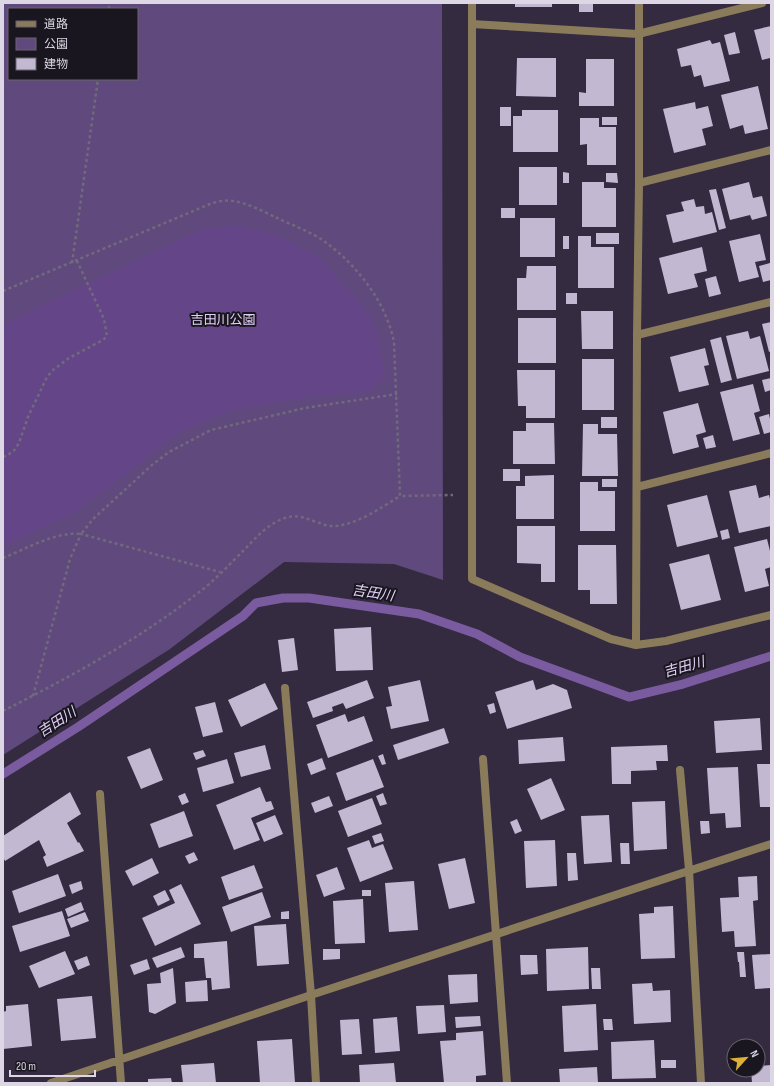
<svg xmlns="http://www.w3.org/2000/svg" width="774" height="1086" font-family="'Sofia Sans Condensed','Noto Sans JP',sans-serif">
  <style>
    .green { fill: #604a7d; fill-rule: evenodd }
    .forest { fill: #644588 }
    .lines { fill: none; stroke-linecap: round; stroke-linejoin: round }
    .stream { stroke: #7a5ba0; stroke-width: 9 }
    .building { fill: #c3b8d2 }
    .path { stroke: #71697c; stroke-width: 2.5; stroke-dasharray: 3 3; stroke-linecap: butt }
    .street { stroke: #8a7c5b; stroke-width: 8 }
    .labels { text-anchor: middle; dominant-baseline: central; stroke-width: 4; stroke-linejoin: round; paint-order: stroke }
    .park-label { font-size: 13px; fill: #e0cff7; stroke: #1a161f }
    .water-label { font-size: 14px; font-style: italic; fill: #e1d1f8; stroke: #1a161f }
  </style>
  <rect width="100%" height="100%" fill="#342b40"/>
  <path class="green" d="M3 3H442L443 580 394 564 284 562 170 649 3 755ZM9 9H137V79H9Z"/>
  <path class="forest" d="M235 225 278 235 321 259 369 314 379 339 385 376 369 391 295 399 227 412 176 434 117 481 72 514 3 546V324L202 229Z"/>
  <g class="lines">
    <path class="stream" d="M3 774 78 727 243 616 256 603 283 598H309L419 614 477 634 520 657 629 697 683 684 771 656"/>
  </g>
  <path class="building" d="M515 3H552V7H515Z
    M579 3H593V12H579Z
    M771 26V61L770 58 762 60 754 30Z
    M735 32 740 53 729 55 724 35Z
    M710 40 712 44 720 42 730 81 704 87 701 75 694 77 691 65 681 67 677 49Z
    M517 58H556V97L516 96Z
    M586 59H614V106H579V92L586 93Z
    M758 86 768 129 745 134 743 125 730 129 721 95Z
    M695 102 696 109 708 106 713 126 702 129 706 145 674 153 663 109Z
    M500 107H511V126H500Z
    M522 110H558V152H513V116H522Z
    M602 117H617V125H602Z
    M580 118H599V127H616V165H587V144L580 145Z
    M519 167H557V205H519Z
    M563 172 569 173V183H563Z
    M606 173H617L618 183 606 182Z
    M582 182H604V188H616V227H582Z
    M749 182 753 198 762 196 767 216 752 220 750 215 730 220 722 189Z
    M716 189 726 228 719 230 709 190Z
    M694 199 696 207 704 206 705 214 712 212 717 232 673 243 666 215 684 211 681 202Z
    M501 208H515V218H501Z
    M520 218H555V257H520Z
    M596 233H619V244H596Z
    M760 234 766 260 755 262 759 277 739 282 729 241Z
    M563 236H569V249H563Z
    M578 236H591V247H614V288H578Z
    M702 247 707 271 694 274 698 287 668 294 659 258Z
    M770 263 771 280 763 282 759 266Z
    M527 266H556V310H517V278H526Z
    M716 276 721 294 709 297 705 279Z
    M566 293H577V304H566Z
    M581 311H613V349H582Z
    M518 318H556V363H518Z
    M771 322V351L769 352 762 324Z
    M748 331 750 339 760 336 769 371 737 379 726 336Z
    M721 337 732 380 721 383 710 340Z
    M705 348 709 365 704 366 709 385 679 392 670 357Z
    M582 359H614V410H582Z
    M517 370H555V418H526V406H518Z
    M771 378V390L765 392 762 380Z
    M753 384 760 411 754 413 760 434 733 441 720 392Z
    M698 403 706 432 696 435 699 447 673 454 663 412Z
    M769 414 771 424V432L764 434 759 417Z
    M601 417H617V428H601Z
    M526 423H554L555 464H513V431H526Z
    M583 424H598V434H617L618 476H582Z
    M713 435 716 447 706 449 703 438Z
    M503 469H520V481H503Z
    M554 475V519H516V486H525V476Z
    M602 479H617V487H602Z
    M580 482H598V491H615V531H580Z
    M756 485 759 498 769 495 771 503V526L739 533 729 491Z
    M707 495 718 537 677 547 667 505Z
    M517 526H555V582H541V564L517 563Z
    M728 529 730 538 722 540 720 531Z
    M767 539 771 555V567L765 569 769 586 745 592 734 547Z
    M578 545H616L617 604H590V590H578Z
    M709 554 721 600 681 610 669 564Z
    M371 627 373 670 336 671 334 629Z
    M294 638 298 670 282 672 278 640Z
    M367 680 374 698 346 709 343 703 332 707 333 711 313 718 307 702Z
    M420 680 429 721 391 729 386 707 392 706 388 687Z
    M533 680 536 690 553 684 567 690 572 708 507 729 495 692Z
    M265 683 278 709 241 727 228 700Z
    M215 702 223 732 203 737 195 707Z
    M494 703 496 712 490 714 487 705Z
    M345 714 348 722 364 716 373 741 328 758 316 725Z
    M760 718 762 750 716 753 714 721Z
    M444 728 449 743 398 760 393 745Z
    M563 737 565 761 519 764 518 740Z
    M265 745 271 769 241 777 234 753Z
    M667 745 668 761H656L657 770 631 771V784H612L611 747Z
    M150 748 163 780 141 789 127 757Z
    M203 750 206 756 196 760 193 753Z
    M383 754 386 764 382 765 378 756Z
    M322 758 326 769 311 775 307 764Z
    M227 759 234 783 203 792 197 768Z
    M373 759 384 787 346 801 336 773Z
    M757 764H771V807H760Z
    M738 767 741 827 726 828 725 813 710 814 707 768Z
    M551 778 565 810 541 820 527 789Z
    M260 787 266 802 271 801 274 809 251 818 260 840 234 850 216 805Z
    M70 792 81 814 67 823 78 843 79 842 84 851 47 867 43 857 46 855 39 840 5 861 3 857V836Z
    M185 793 189 802 182 805 178 796Z
    M383 793 387 804 380 806 376 796Z
    M329 796 333 806 315 813 311 803Z
    M372 798 382 824 348 837 338 811Z
    M665 801 667 849 634 851 632 802Z
    M184 811 193 836 159 848 150 824Z
    M275 815 283 834 264 842 256 823Z
    M609 815 612 862 584 864 581 816Z
    M517 819 522 831 515 834 510 822Z
    M700 821H709L710 833 701 834Z
    M381 833 384 841 375 844 372 836Z
    M369 840 372 848 383 844 393 869 360 882 347 848Z
    M555 840 557 886 526 888 524 841Z
    M620 843H629L630 864H621Z
    M194 852 198 860 189 864 185 856Z
    M567 853H576L578 880 568 881Z
    M152 858 159 873 133 886 125 871Z
    M465 858 475 903 449 909 438 864Z
    M254 865 263 888 229 900 221 877Z
    M337 867 345 889 324 897 316 875Z
    M58 874 66 896 19 913 12 891Z
    M757 876 758 900 753 901 756 946 735 947 734 931 722 932 720 898 739 897 738 877Z
    M81 881 83 889 72 894 69 885Z
    M414 881 418 930 389 932 385 883Z
    M181 884 201 924 155 946 142 918 175 903 169 890Z
    M165 890 170 900 158 906 153 896Z
    M362 890H371V896H362Z
    M262 892 271 917 231 932 222 907Z
    M363 899 365 943 335 944 333 901Z
    M81 902 84 910 68 917 65 909Z
    M673 906 675 958 641 959 639 914 654 913V907Z
    M62 911 70 936 20 952 12 926Z
    M289 911V919H281V912Z
    M85 912 89 921 71 928 67 919Z
    M286 924 289 964 257 966 254 926Z
    M227 941 230 988 212 990 211 978H206L204 958H194V944Z
    M181 947 185 957 157 968 152 958Z
    M588 947 589 989 547 991 546 949Z
    M323 949H340V959L323 960Z
    M65 951 75 974 39 988 29 966Z
    M737 952H744L746 977H740L739 962H738Z
    M771 954V988L755 989 752 955Z
    M520 955H537L538 974 521 975Z
    M87 956 90 965 78 970 74 961Z
    M147 959 150 969 134 975 130 965Z
    M173 968 176 1003 155 1014 149 1012 147 984 161 983 160 973Z
    M591 968H600L601 989H592Z
    M477 974 478 1002 450 1004 448 975Z
    M207 980 208 1001 186 1002 185 982Z
    M652 983 653 991 670 990 671 1022 634 1024 632 984Z
    M92 996 96 1038 61 1041 57 999Z
    M28 1004 32 1046 3 1049V1012L6 1011V1006Z
    M596 1004 598 1050 564 1052 562 1006Z
    M444 1005 446 1032 418 1034 416 1006Z
    M480 1016 481 1026 456 1028 455 1017Z
    M397 1017 400 1051 375 1053 373 1019Z
    M359 1019 362 1054 342 1055 340 1020Z
    M603 1019H612L613 1030H604Z
    M483 1031 486 1075 476 1076V1083H444L440 1041 456 1040V1033Z
    M292 1039 295 1083H260L257 1041Z
    M654 1040 656 1078 612 1079 611 1042Z
    M661 1060H676V1068H661Z
    M214 1063 216 1083H183L181 1065Z
    M394 1063 396 1083H360L359 1065Z
    M771 1065V1083H752L751 1070H758V1066Z
    M597 1067 598 1083H560L559 1069Z
    M171 1078 172 1083H148V1079Z"/>
  <g class="lines">
    <path class="path" d="M109 9V3
      M72 263 98 79
      M3 291 210 204C214 203 218 201 222 201 239 198 262 211 277 218 292 225 311 232 324 241 357 265 386 302 394 342L400 496 453 495
      M3 457 13 452 19 443 28 417 47 377 53 370 69 358 103 340 107 336 104 319 77 261
      M3 558C26 549 56 531 81 534L93 519 152 465 169 452 211 430 305 408 397 394
      M33 696 70 559 81 534 220 572
      M3 711C70 677 138 640 198 593 213 582 230 564 244 550 254 540 263 529 276 522 292 513 301 516 316 522 321 523 326 526 331 526 353 527 381 508 400 496"/>
    <path class="street" d="M472 3V579L611 639 636 645 666 641 771 615
      M472 24 638 34 762 3
      M639 183 771 150
      M637 335 771 302
      M637 487 771 453
      M636 645 637 335 639 183V3
      M285 688 311 995 316 1083
      M483 759 507 1083
      M680 770 689 870 701 1083
      M100 794 121 1083
      M51 1083 311 995 771 844"/>
  </g>
  <g class="labels">
    <g class="park-label">
      <text x="223" y="320">吉田川公園</text>
    </g>
    <g class="water-label">
      <text transform="translate(373 593) rotate(9)">吉田川</text>
      <text transform="translate(684 667) rotate(-16)">吉田川</text>
      <text transform="translate(57 722) rotate(-33)">吉田川</text>
    </g>
  </g>
  <rect width="774" height="1086" fill="none" stroke="#ddd7e5" stroke-width="8"/>
  <rect x="8" y="8" width="130" height="72" fill="#1a161f" stroke="#68636e"/>
  <rect x="16" y="21" width="20" height="6" fill="#8a7c5b" stroke="#68636e"/>
  <text x="44" y="28" font-size="12" fill="#ddd7e5">道路</text>
  <rect x="16" y="38" width="20" height="12" fill="#604a7d" stroke="#68636e"/>
  <text x="44" y="48" font-size="12" fill="#ddd7e5">公園</text>
  <rect x="16" y="58" width="20" height="12" fill="#c3b8d2" stroke="#68636e"/>
  <text x="44" y="68" font-size="12" fill="#ddd7e5">建物</text>
  <g transform="translate(746 1058) rotate(63)"><circle r="19" fill="#1a161f" stroke="#68636e"/>
  <path d="M0-3L7 15L0 10L-7 15Z" fill="#ddb133"/>
  <text y="-6" font-size="11" font-weight="bold" text-anchor="middle" fill="#ddd7e5">N</text>
  </g>
  <path d="M10 1070v6h85v-6" fill="none" stroke="#ddd7e5" stroke-width="2"/>
  <text x="16" y="1070" font-size="12" fill="#ddd7e5" stroke="#1a161f" stroke-width="3" paint-order="stroke">20 m</text>
</svg>
